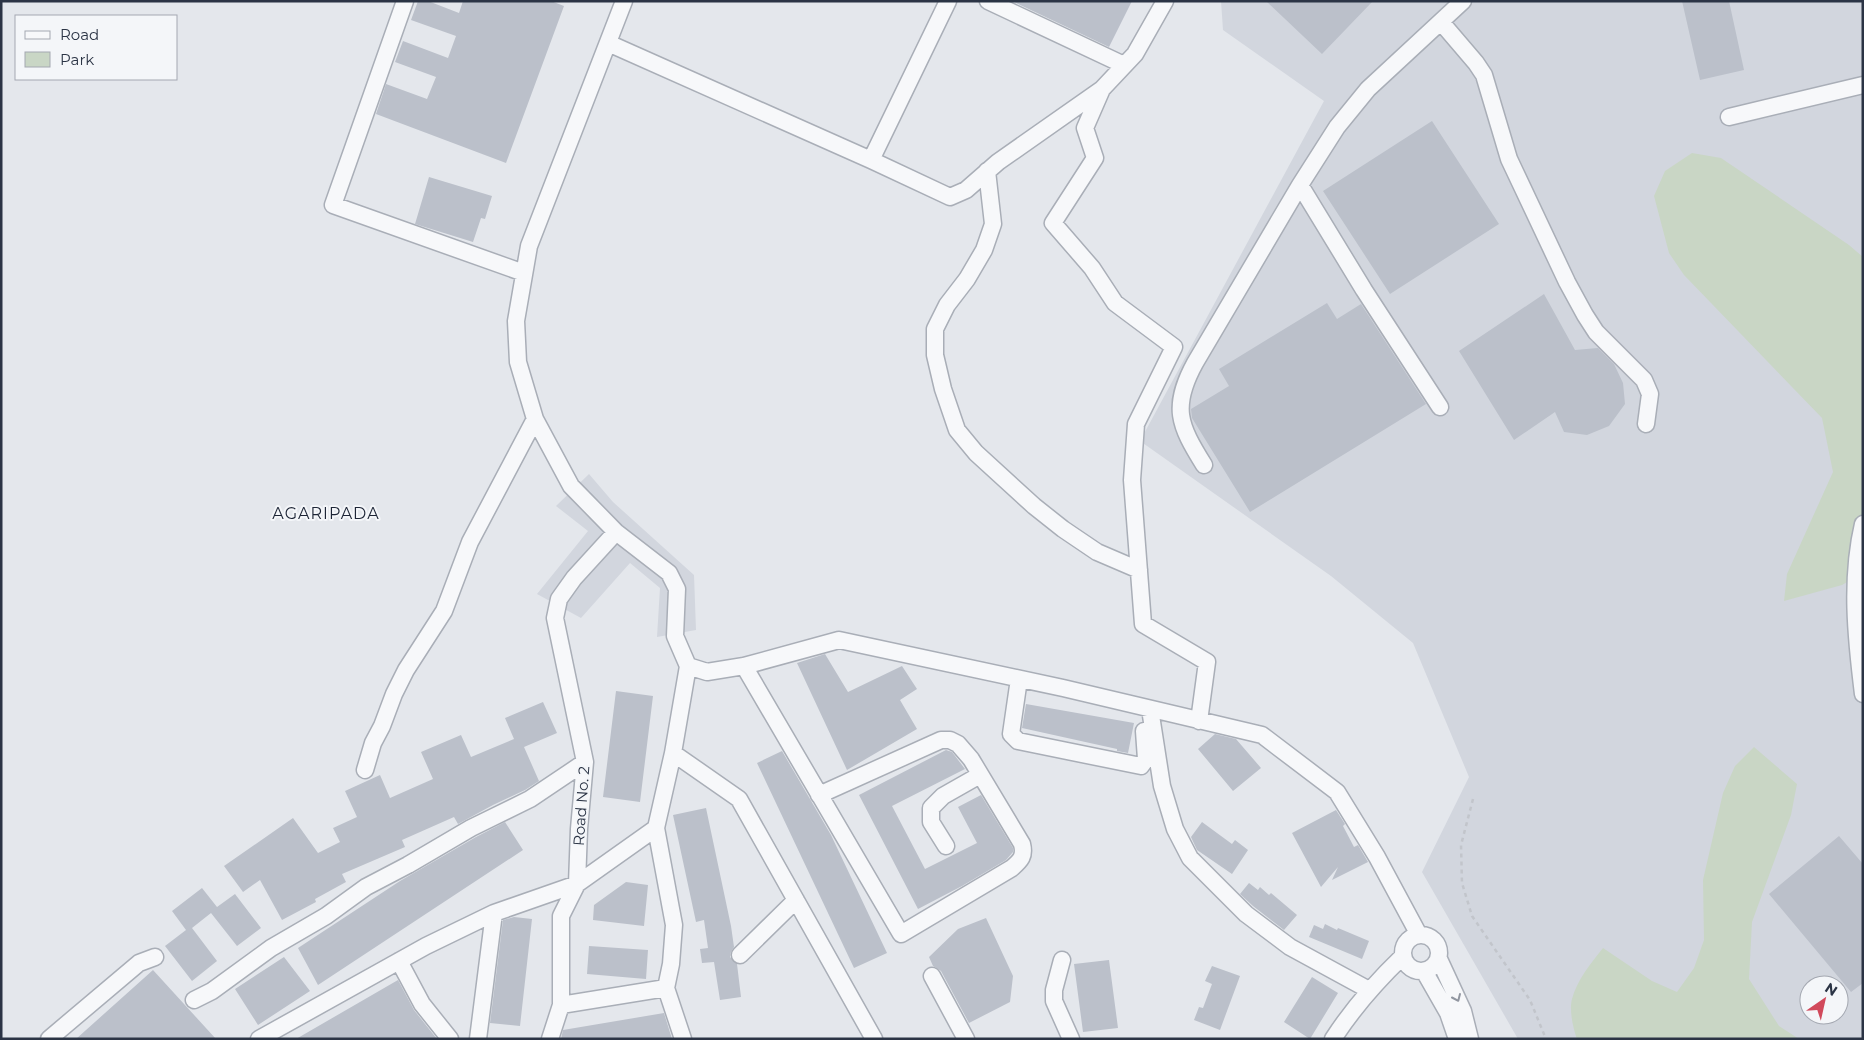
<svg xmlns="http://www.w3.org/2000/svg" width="1864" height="1040" font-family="Montserrat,sans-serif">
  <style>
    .built { fill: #d2d6de; fill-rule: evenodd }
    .green { fill: #c9d6c5 }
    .building { fill: #bbc0ca }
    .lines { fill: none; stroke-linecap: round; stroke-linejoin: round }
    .minor-casing { stroke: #a9aeb7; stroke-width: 19 }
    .path { stroke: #c2c5cb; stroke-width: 2.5; stroke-dasharray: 4 4; stroke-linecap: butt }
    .minor { stroke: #f7f8fa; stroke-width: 16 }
    .oneway { stroke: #9196a0 }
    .labels { text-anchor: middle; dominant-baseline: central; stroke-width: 4; stroke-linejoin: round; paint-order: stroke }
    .street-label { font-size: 15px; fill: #2b3445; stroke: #f4f6f9 }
    .neighbourhood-label { font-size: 16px; letter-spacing: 1px; fill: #1d2536; stroke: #f4f6f9 }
  </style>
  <rect width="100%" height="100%" fill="#e4e7ec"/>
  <path class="built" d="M1221 1H1863V1039H1518L1422 872 1469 777 1413 643 1331 576 1140 441 1324 101 1223 30ZM1809 985H1839V1015H1809Z
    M589 474 613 502 694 575 696 630 657 637 660 588 630 563 581 618 537 594 588 531 556 506Z"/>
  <path class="green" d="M1692 153 1721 158 1849 245 1863 257V573L1842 585 1784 601 1787 574 1833 472 1822 418 1684 275 1669 253 1654 196 1665 171Z
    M1754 747 1797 784 1791 815 1752 922 1749 979 1779 1026 1799 1039H1577C1573 1028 1569 1010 1572 999 1577 980 1591 963 1603 948L1652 981 1677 992 1694 968 1704 940 1703 880 1723 793 1735 766Z"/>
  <path class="building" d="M418 1H428L459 13 463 1H551L564 6 506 163 376 114 386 84 427 99 436 77 395 62 403 41 448 58 456 36 411 20Z
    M1012 1H1132L1109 47Z
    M1266 1H1373L1322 54Z
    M1682 1H1729L1744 70 1700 80Z
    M1432 121 1499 224 1390 294 1323 191Z
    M429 177 492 196 485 219 481 218 473 242 415 224Z
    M1544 294 1575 350 1598 348 1614 364 1623 383 1625 404 1609 426 1587 435 1564 432 1555 412 1514 440 1459 351Z
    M1327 303 1337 319 1361 304 1426 404 1250 512 1192 418 1191 409 1229 386 1219 369Z
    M825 654 848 692 902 666 917 689 900 700 917 729 847 770 797 663Z
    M616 691 653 696 640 802 603 797Z
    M543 702 557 733 524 747 539 781 525 790 493 805 458 824 454 817 402 840 405 847 342 874 346 882 315 899 316 902 282 920 260 880 243 892 224 866 293 818 318 853 340 842 333 828 357 817 345 791 380 775 390 798 433 779 421 752 461 735 471 757 514 739 505 718Z
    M1026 704 1134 723 1128 753 1117 751V749L1022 728Z
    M1215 734 1236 739 1261 768 1233 791 1198 749Z
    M946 750 952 752 965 769 892 806 925 869 977 843 958 807 981 795 1013 848V852L1006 860 962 886 918 909 859 795Z
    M782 751 831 835 887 953 854 968 757 763Z
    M706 808 731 926 734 947 731 952 730 957 737 964 741 997 720 1000 714 962 702 963 700 949 708 948 704 920 696 922 673 815Z
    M1336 810 1345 824 1343 826 1354 847 1358 845 1368 862 1332 880 1338 867 1321 887 1292 833Z
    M505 822 523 850 318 985 298 948 400 881 476 837Z
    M1202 822 1232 844 1235 840 1248 850 1232 874 1197 850 1191 837Z
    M1839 836 1863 864V983L1851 992 1769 894Z
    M626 882 648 885 644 926 593 920 594 905Z
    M1249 883 1258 890 1260 887 1269 895 1271 893 1297 915 1284 930 1253 906 1240 894Z
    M202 888 217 907 235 894 261 928 237 946 211 913 192 928 217 961 192 981 165 946 186 930 172 911Z
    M514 917 532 919 520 1026 490 1023 503 920Z
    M986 918 1013 976 1010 1002 969 1023 941 971 933 966 929 957 958 929Z
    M1325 924 1337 930 1338 928 1369 941 1362 959 1309 937 1314 925 1323 929Z
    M589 946 648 950 646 979 587 974Z
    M284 957 310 991 258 1025 235 989Z
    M1109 960 1118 1028 1083 1032 1074 964Z
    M1212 966 1240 976 1220 1030 1194 1020 1199 1007 1203 1008 1212 984 1205 981Z
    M153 970 216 1039H76Z
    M1312 977 1338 993 1310 1039 1284 1022Z
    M398 980 414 1010 437 1039H296Z
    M664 1013 672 1039H561L563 1030Z"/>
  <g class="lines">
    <defs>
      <path id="minor" d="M405 1 333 205 524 273
        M988 1 1124 65
        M1441 22 1476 63 1484 75 1509 159 1567 282 1585 315 1596 332 1644 380 1650 394 1646 424
        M608 43 871 160 950 197 966 190 998 162 1102 89 1135 54 1165 1
        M1102 89 1085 128 1095 158 1053 223 1092 268 1115 303 1174 347 1136 424 1132 480 1143 624 1207 662 1199 721
        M1729 117 1863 85
        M871 160 948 1
        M987 171 993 224 984 250 967 279 947 305 935 329V355L943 389 957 430 976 453 1034 506 1063 529 1097 552 1139 570
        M1300 185 1364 290 1440 407
        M1204 465C1179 425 1171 407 1195 363L1300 185 1337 127 1368 89 1463 1
        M1863 524C1850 579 1856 638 1863 694
        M688 666 707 672 744 666 839 640 1063 688 1262 735 1337 792 1377 857 1419 935
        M744 666 901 934 1012 868C1021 860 1025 856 1022 844L971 759 958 744 950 740H941L819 795
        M1019 679 1011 734 1018 741 1141 766 1146 759 1144 731
        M1150 709 1162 786 1175 829 1190 858 1246 914 1290 947 1369 990
        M673 753 739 799 874 1039
        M365 770 373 743 382 726 394 694 406 670 444 611 470 542 535 419
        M946 846 931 822V808L943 796 980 775
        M1403 953a18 18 0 1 1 36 0a18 18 0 1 1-36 0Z
        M740 955 796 900
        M1439 959 1463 1011 1470 1039
        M1062 960 1054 990V1001L1071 1039
        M399 961 422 1004 450 1039
        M1424 971 1448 1013 1457 1039
        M932 976 966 1039
        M666 988 683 1039
        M194 1000 212 991 271 948 326 916 366 887 408 865 471 828 530 799 585 762
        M561 1005 666 988 671 964 674 925 656 828
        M49 1039 139 963 155 957
        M259 1039 426 946 494 913 577 884 656 828 673 753 688 666 675 636 677 589 669 573 616 532 571 486 535 419 518 362 516 321 529 246 624 1
        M478 1039 494 913
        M550 1039 561 1005V916L577 884 579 829 585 762 555 618 559 599 574 578 616 532
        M1333 1039C1353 1008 1377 981 1403 956"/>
    </defs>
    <use href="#minor" class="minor-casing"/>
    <path class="path" d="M1473 799 1461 845 1462 883 1472 916 1530 1000 1546 1039"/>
    <use href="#minor" class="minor"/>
  </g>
  <defs><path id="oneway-chevron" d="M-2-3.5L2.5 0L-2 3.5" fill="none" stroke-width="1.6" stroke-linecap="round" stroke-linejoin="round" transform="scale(1.25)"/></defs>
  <use class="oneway" href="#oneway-chevron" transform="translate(1457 998) rotate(66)"/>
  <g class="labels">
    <g class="street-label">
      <text transform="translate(581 806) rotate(-86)">Road No. 2</text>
    </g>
    <g class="neighbourhood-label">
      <text x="326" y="513">AGARIPADA</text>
    </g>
  </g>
  <rect width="1864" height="1040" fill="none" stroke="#2b3445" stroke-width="5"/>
  <rect x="15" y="15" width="162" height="65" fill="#f4f6f9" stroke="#a4a8b1"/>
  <rect x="25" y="31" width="25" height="8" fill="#f7f8fa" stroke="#a4a8b1"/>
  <text x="60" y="40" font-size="15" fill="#2b3445">Road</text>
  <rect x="25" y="52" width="25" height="15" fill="#c9d6c5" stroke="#a4a8b1"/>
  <text x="60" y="65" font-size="15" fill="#2b3445">Park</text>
  <g transform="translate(1824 1000) rotate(34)"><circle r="24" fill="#f4f6f9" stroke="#a4a8b1"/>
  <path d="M0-4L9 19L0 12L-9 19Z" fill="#d1495b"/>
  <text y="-8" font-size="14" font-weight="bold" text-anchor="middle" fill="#2b3445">N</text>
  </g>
</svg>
